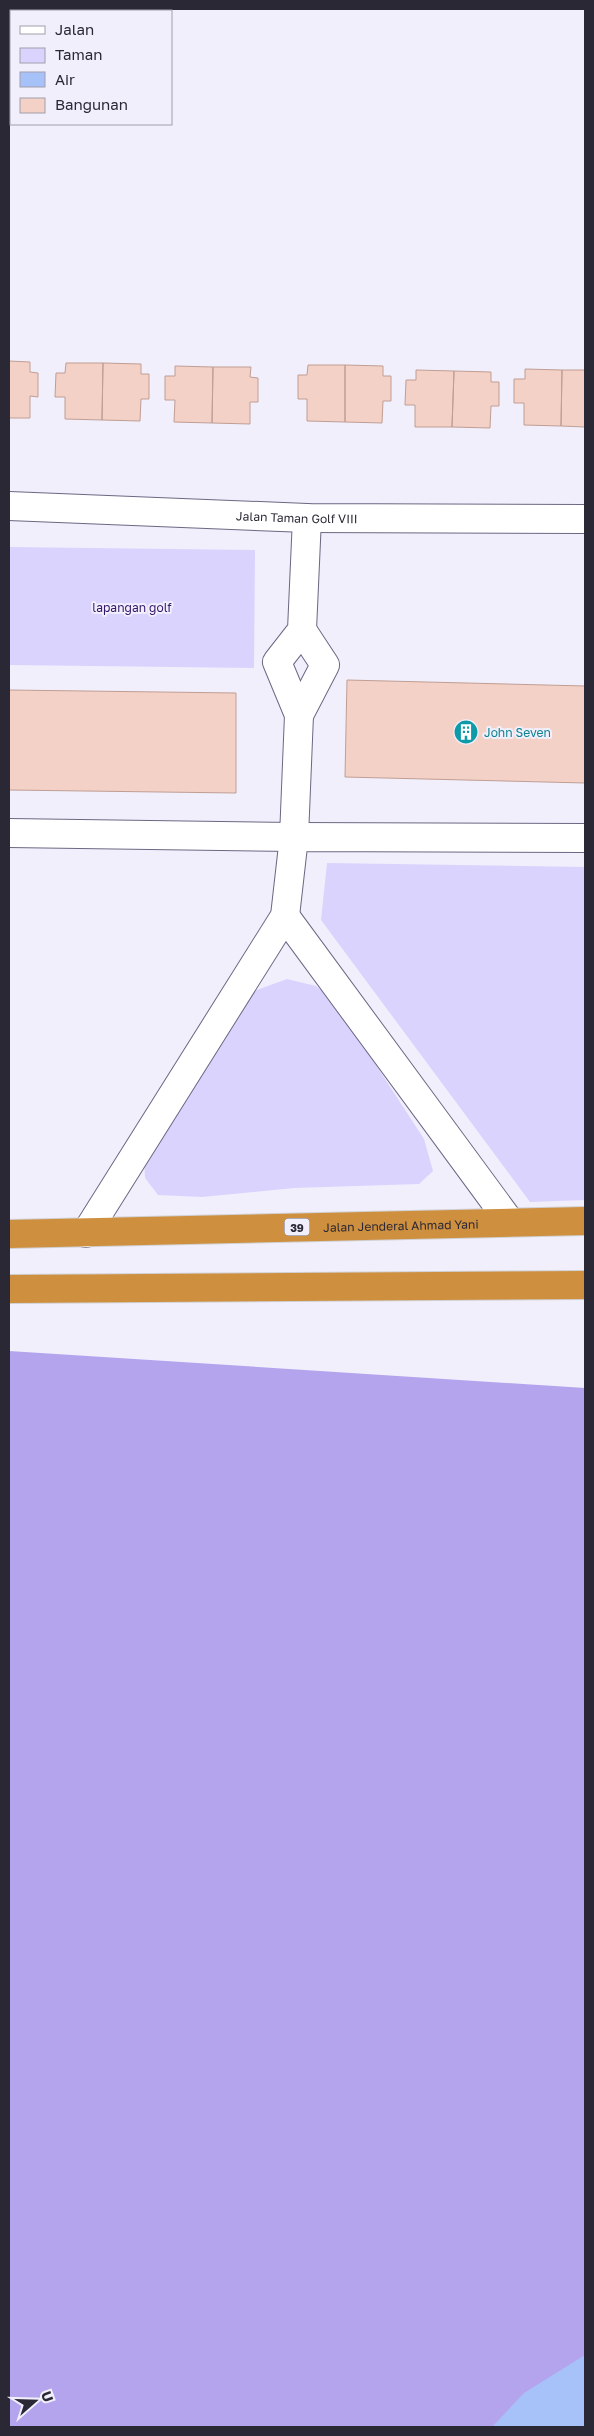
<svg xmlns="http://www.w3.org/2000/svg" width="594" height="2436" font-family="'Golos Text',sans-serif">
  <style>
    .green { fill: #dad3fe }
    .forest { fill: #b3a4ed }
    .water { fill: #a7c2f9 }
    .building { fill: #f4d1c6; stroke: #c09e94 }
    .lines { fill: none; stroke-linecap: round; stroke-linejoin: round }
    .minor-casing { stroke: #6c6783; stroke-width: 30 }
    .highway-casing { stroke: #d0d0d2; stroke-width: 30 }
    .minor { stroke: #fff; stroke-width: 28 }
    .highway { stroke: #ce8f3e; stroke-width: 28 }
    .labels { text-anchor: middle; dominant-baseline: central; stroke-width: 4; stroke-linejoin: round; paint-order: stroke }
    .shield { fill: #f1effc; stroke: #666470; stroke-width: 1 }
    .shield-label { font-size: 11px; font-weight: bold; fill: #2a2834 }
    .street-label { font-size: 12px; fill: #2a2834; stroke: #f1effc }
    .park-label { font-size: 12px; fill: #35176a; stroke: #f1effc }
    .culture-label { font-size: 12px; fill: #0d838f; stroke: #f1effc; text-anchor: start }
  </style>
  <rect width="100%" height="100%" fill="#f1effc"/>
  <path class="green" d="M9 547 255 550 254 668 9 665Z
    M327 863 585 867V1200L530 1202 321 920Z
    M287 979 316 986 335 1002 424 1139 433 1171 419 1184 294 1188 202 1197 158 1195 145 1178 144 1157 221 1038 254 991Z"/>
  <path class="forest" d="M9 1351 585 1388V2427H9Z"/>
  <path class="water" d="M585 2355V2427H492L524 2393Z"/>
  <path class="building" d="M9 361 30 362V372L38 373V397L30 396V418H9Z
    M66 363H103L102 420 65 419V397H55L56 373H65Z
    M103 363 141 364V374H149V399H141L140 421 102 420Z
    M308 365H345V422L307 421V399H298V375H307Z
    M345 365 383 366V376H391V401H383L382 423 345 422Z
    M175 366 213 367 212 423 174 422 175 400H165V376H175Z
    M213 367H251L250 377 258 378V402H250V424L212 423Z
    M525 369 562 370 561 426 524 425V403H514V379H525Z
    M416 370 454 371 452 427H415V405H405L406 380H416Z
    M562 370H585V427L561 426Z
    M454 371 491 372V382H499V406H491L490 428 452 427Z
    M347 680 585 686V783L345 777Z
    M9 690 236 693V793L9 790Z"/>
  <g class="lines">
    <defs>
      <g id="minor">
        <path id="s1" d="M9 506 307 518 585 519"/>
        <path d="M299 715 325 665 302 630"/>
        <path d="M9 833 294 837 299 715 277 662 302 630 307 518"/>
        <path d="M285 916 510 1222"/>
        <path d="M86 1233 285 916 294 837 585 838"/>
      </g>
      <g id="highway">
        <path id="s2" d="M9 1234 585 1221"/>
        <path d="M9 1289 585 1285"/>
      </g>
    </defs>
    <use href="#minor" class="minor-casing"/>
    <use href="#highway" class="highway-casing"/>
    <use href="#minor" class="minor"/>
    <use href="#highway" class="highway"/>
  </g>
  <defs>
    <symbol id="building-disc" viewBox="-11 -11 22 22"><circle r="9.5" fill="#0f9aa8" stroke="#f1effc"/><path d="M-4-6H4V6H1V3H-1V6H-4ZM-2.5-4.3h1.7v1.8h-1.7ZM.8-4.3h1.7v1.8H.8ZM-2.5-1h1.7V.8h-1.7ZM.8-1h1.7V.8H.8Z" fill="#fff"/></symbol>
  </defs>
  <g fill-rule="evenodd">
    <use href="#building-disc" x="452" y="718" width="28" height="28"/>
  </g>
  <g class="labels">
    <rect class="shield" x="284.5" y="1218.5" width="25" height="17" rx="4"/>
    <g class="shield-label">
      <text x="297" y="1227">39</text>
    </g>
    <g class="street-label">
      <text stroke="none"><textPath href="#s1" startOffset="288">Jalan Taman Golf VIII</textPath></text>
      <text stroke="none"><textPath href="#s2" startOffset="392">Jalan Jenderal Ahmad Yani</textPath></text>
    </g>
    <g class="park-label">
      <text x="132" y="607">lapangan golf</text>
    </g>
    <g class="culture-label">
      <text x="484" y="732">John Seven</text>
    </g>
  </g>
  <rect width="594" height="2436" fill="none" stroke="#2a2834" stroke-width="20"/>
  <rect x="10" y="10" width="162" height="115" fill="#f1effc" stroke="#a19fac"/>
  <rect x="20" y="26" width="25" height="8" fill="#ffffff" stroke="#a19fac"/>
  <text x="55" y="35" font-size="15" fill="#2a2834">Jalan</text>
  <rect x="20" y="48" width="25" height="15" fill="#dad3fe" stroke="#a19fac"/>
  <text x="55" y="60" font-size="15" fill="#2a2834">Taman</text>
  <rect x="20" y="72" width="25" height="15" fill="#a7c2f9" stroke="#a19fac"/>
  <text x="55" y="85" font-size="15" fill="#2a2834">Air</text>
  <rect x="20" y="98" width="25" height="15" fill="#f4d1c6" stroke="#a19fac"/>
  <text x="55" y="110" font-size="15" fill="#2a2834">Bangunan</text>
  <g transform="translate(35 2401) rotate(70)" stroke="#f1effc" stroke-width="4" paint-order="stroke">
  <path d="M0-4L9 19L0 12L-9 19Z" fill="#2a2834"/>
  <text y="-8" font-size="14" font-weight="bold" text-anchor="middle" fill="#2a2834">U</text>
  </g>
</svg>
